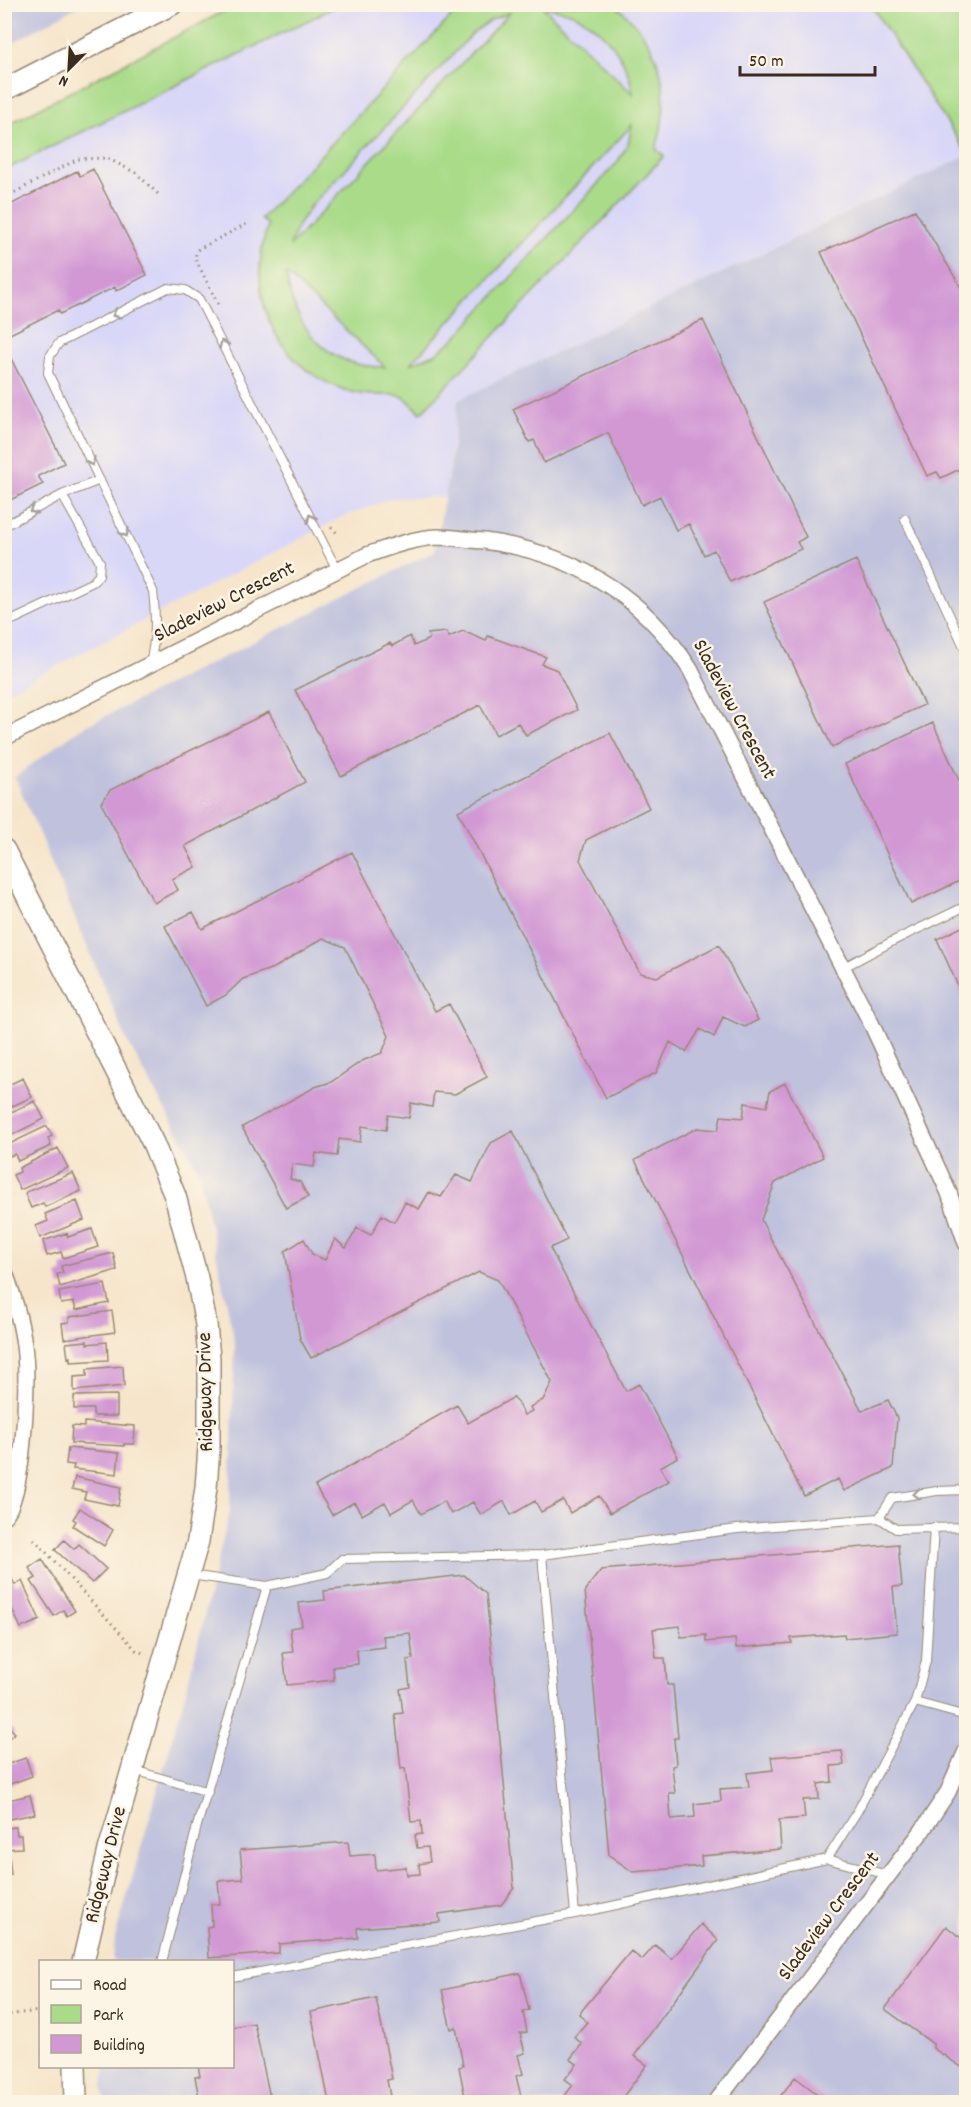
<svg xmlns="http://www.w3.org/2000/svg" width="971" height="2107" font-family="Dekko,sans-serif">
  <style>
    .built { fill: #d9d7f8 }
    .industrial { fill: #c0c2dd }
    .green { fill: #a9db89; stroke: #728254; stroke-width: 1.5; fill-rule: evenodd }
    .building { fill: #d198d4 }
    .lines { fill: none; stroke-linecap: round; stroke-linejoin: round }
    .lane-casing { stroke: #988874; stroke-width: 10 }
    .street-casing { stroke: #988874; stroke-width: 18 }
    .secondary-casing { stroke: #988874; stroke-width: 24 }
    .path { stroke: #988874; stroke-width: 3; stroke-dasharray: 1.5 4.5; stroke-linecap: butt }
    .lane { stroke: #fff; stroke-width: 8 }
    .street { stroke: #fff; stroke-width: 15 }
    .secondary { stroke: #fff; stroke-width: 21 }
    .oneway { stroke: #a79f9a }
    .labels { text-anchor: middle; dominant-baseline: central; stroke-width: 5; stroke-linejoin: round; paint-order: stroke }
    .street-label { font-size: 21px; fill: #3b2a1e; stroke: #fcf5e5 }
  </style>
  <rect width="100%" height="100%" fill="#fcf5e5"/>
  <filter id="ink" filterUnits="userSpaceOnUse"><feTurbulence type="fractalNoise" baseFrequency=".0167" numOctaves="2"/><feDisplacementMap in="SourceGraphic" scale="12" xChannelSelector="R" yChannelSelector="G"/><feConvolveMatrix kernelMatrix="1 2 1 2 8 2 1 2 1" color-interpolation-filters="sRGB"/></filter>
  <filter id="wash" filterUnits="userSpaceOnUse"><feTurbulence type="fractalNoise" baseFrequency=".008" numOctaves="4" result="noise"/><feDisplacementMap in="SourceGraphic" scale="24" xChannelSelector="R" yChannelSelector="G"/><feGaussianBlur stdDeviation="1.35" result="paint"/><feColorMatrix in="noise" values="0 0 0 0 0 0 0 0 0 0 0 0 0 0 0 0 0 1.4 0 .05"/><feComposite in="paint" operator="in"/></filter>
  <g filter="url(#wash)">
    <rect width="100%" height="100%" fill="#f6e5cb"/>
    <path class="built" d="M339 5H871L966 152V156L458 400 445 497 393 498 342 517 5 693V170Z"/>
    <path class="industrial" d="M5 4H80V5L5 47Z
      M966 156V2102H105L103 2089 105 2067 232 2066V1962L113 1961 115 1938 186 1691 230 1511 235 1343 199 1171 127 1041 15 777 78 730 435 551 450 467 458 400Z"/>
    <path class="green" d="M236 5H339L5 170V126Z
      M462 5H615C662 42 673 92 656 149L664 156 421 413C416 408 407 398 401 396 394 394 385 395 378 395 365 395 353 393 342 389 272 364 245 292 268 225L261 219ZM544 8C589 9 628 51 633 94ZM510 12 290 246 297 227 310 207 473 33 491 20ZM632 125 628 144 617 163 453 340 435 354 410 364ZM286 274H287L385 367C327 368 294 328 286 274Z
      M871 5H966V152Z"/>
    <g id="blocks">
      <path class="building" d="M93 169 147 275 116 291 115 287 60 314 58 310 4 337V215L9 213 6 207 77 171 80 176Z
        M915 210 966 296V466L941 478 937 472 927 476 821 252Z
        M703 320 806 537 797 542 801 549 730 582 714 550 704 555 689 524 676 530 660 496 642 505 608 433 544 463 534 440 529 442 513 409Z
        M4 345 64 463 38 476 43 484 4 503Z
        M966 509V525L960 512Z
        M856 560 924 705 832 747 764 602Z
        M463 631 486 641 488 636 546 657 542 664 557 670 577 710 526 735 518 723 496 735 480 705 341 776 295 690 390 643 392 646 410 636 414 646 429 639 428 634 446 632 449 637Z
        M269 712 305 782 185 846 196 867 172 879 178 890 154 903 101 803 110 790Z
        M933 723 966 796V878L911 904 845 764Z
        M610 733 649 808 586 840 580 860 640 973 657 977 719 945 758 1020 745 1027 723 1017 714 1037 700 1029 686 1052 670 1042 656 1073 606 1098 458 811Z
        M352 852 435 1011 449 1004 487 1077 455 1094 434 1092 432 1107 411 1103 409 1118 388 1115 386 1130 362 1126 360 1142 339 1139 337 1156 316 1153 314 1167 292 1164 290 1179 300 1182 308 1197 286 1208 242 1127 315 1087 331 1082 362 1061 382 1053 389 1036 345 947 323 938 276 967 243 979 226 995 206 1006 165 926 193 912 202 929Z
        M966 925V1004L937 939Z
        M23 1078 32 1097 4 1110V1087Z
        M785 1083 823 1157 775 1183 761 1220 862 1411 888 1400 897 1418 893 1468 844 1491 838 1479 804 1496 635 1160 697 1128 718 1130 721 1116 743 1118 745 1103 767 1107 770 1091Z
        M35 1101 44 1119 4 1139 5 1115Z
        M47 1126 52 1136 48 1138 51 1146 18 1161 15 1154 10 1156 5 1146Z
        M513 1131 567 1240 550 1248 626 1391 639 1384 678 1457 660 1467 669 1481 610 1513 599 1496 570 1513 563 1500 541 1512 535 1501 511 1515 504 1501 481 1515 473 1502 451 1514 444 1501 421 1514 413 1500 391 1513 385 1502 362 1515 354 1502 332 1515 315 1486 457 1405 468 1423 514 1397 524 1415 532 1411 530 1407 543 1400 552 1382 498 1280 479 1272 311 1358 300 1339 285 1251 304 1239 312 1254 325 1260 335 1239 346 1248 357 1228 371 1235 382 1215 394 1222 405 1202 419 1209 429 1192 441 1197 456 1175 472 1182 491 1143Z
        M58 1148 68 1168 20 1190 13 1175 20 1172 19 1168Z
        M73 1173 81 1191 45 1207 43 1203 31 1208 25 1194 26 1192Z
        M77 1201 84 1220 40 1238 36 1226 48 1221 45 1214Z
        M92 1229 98 1247 63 1258 61 1252 47 1256 43 1241 67 1233 68 1237Z
        M113 1253 117 1270 60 1287 57 1274 63 1273 61 1266Z
        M105 1284 109 1303 76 1310 74 1302 61 1304 59 1292Z
        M112 1311 115 1332 64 1339 62 1323 69 1322V1317Z
        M87 1341V1344L107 1342 108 1360 70 1362V1357L68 1358 66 1343Z
        M123 1366 124 1386 74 1391V1377L87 1376V1369Z
        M117 1395V1416H95L93 1415V1409H74V1396Z
        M84 1422 135 1426 134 1444H124V1446L71 1443 72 1426 84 1427Z
        M68 1448 119 1453 117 1474 73 1469 74 1465 66 1464Z
        M75 1477 121 1487 118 1506 84 1499 86 1492 72 1489Z
        M80 1508 113 1530 104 1546 73 1526 76 1521 73 1519Z
        M64 1540 74 1549 79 1544 106 1569 92 1583 55 1550Z
        M898 1544 902 1586 893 1587 897 1633 845 1638 844 1634 791 1638 792 1643 736 1648 735 1639 706 1642V1635L681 1637 680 1626 653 1629 656 1658H665L667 1685H673L678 1738H674L676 1765 672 1766 675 1793H669L671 1819 695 1817 694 1804 721 1801 720 1789 749 1787 747 1773 773 1770 771 1757 842 1751 844 1765 831 1766 832 1782 818 1784 819 1799 803 1800 805 1818 779 1820 781 1849 701 1856 702 1866 633 1872 609 1855 585 1590 601 1570Z
        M42 1559 75 1611 67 1616 63 1610 54 1616 31 1581 36 1578 29 1568Z
        M464 1575 486 1594 514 1888 501 1905 439 1914 440 1922 357 1928 358 1938 279 1944V1953L209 1958 207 1927 212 1926 211 1904H220L218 1881 243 1879 240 1850 348 1842 350 1856 375 1854 376 1870 406 1867 407 1875 420 1874 419 1864 430 1862 428 1847 417 1848 415 1835 422 1834 421 1821 411 1822 405 1768 401 1769 395 1714 403 1713 400 1689 410 1687 407 1660 413 1659 410 1633 383 1636 385 1647 357 1650 358 1664 333 1667 334 1680 287 1685 283 1653 293 1652 290 1628 302 1626 299 1603 325 1600 324 1591Z
        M12 1579 15 1585 22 1581 40 1620 21 1628 4 1592V1582Z
        M4 1722 15 1733 4 1742Z
        M26 1758 32 1776 5 1786V1765Z
        M30 1795 35 1814 4 1820V1801Z
        M16 1827 17 1835H21L22 1848 4 1849V1828Z
        M4 1855H9L11 1875 4 1876Z
        M701 1924 718 1940 634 2056 647 2065 619 2102H560L573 2085 565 2079 577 2064 570 2059 582 2044 574 2037 587 2022 579 2014 631 1951 642 1960 655 1945 672 1959Z
        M946 1926 966 1942V2070L933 2048V2044L885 2009Z
        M520 1973 529 2010 523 2012 527 2032 520 2033 525 2053 518 2055 523 2074 516 2076 521 2096 514 2097 515 2102H466L459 2067 463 2066 456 2027 451 2029 442 1990Z
        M376 1998 392 2079 387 2080 391 2102H329L311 2012Z
        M254 2023 271 2102H194V2098L199 2097 195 2077 200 2076 198 2066H232V2027Z
        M795 2077 828 2102H776Z"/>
    </g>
  </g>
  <g filter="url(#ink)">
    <use href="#blocks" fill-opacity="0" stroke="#988874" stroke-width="1.5"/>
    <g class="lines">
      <defs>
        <path id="lane" d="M905 519 966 651
          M4 526 62 495 100 480
          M4 622 15 619 93 582 99 575 100 562 62 495
          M150 664C156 637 156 618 153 591L48 373 50 356 59 343 168 288 185 290 199 299 337 570
          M844 967 895 940 966 906
          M879 1518 892 1498 937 1491 966 1490
          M542 1555 737 1529 879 1518 896 1529 966 1527
          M190 1575 267 1586 327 1573 342 1559 542 1555 575 1914
          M915 1702 966 1716
          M134 1770 208 1792
          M827 1859 858 1810 915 1702 926 1661 934 1527
          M162 1962 197 1826 267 1586
          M232 1977 575 1914 827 1859 888 1875"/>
        <path id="street" d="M4 738 367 555C390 547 414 538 438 537 453 537 469 540 484 541 572 553 641 593 690 669L872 1025 949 1193 966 1243
          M4 1270C14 1297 23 1326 25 1355 28 1383 24 1499 4 1516
          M716 2102 922 1831 948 1792 966 1751"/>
        <path id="secondary" d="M4 90 172 4
          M4 850 153 1143 175 1196 197 1278 206 1324 209 1358V1447L206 1488 198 1541 109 1850 83 1962
          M75 2066 76 2102"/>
      </defs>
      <use href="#lane" class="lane-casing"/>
      <use href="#street" class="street-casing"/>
      <use href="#secondary" class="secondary-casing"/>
      <path class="path" d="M4 198 78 159 107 158 136 173 160 196
        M218 304 195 258 197 250 248 223
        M331 527 338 534
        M34 1539 136 1650 145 1654
        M4 2015 40 2011"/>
      <use href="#lane" class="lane"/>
      <use href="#street" class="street"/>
      <use href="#secondary" class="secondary"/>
    </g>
    <defs><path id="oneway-chevron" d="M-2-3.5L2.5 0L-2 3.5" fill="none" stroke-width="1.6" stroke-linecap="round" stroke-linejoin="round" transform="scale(1.5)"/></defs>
    <g class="oneway">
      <use href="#oneway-chevron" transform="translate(116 314) rotate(153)"/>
      <use href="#oneway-chevron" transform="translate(223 344) rotate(-116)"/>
      <use href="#oneway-chevron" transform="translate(91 462) rotate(64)"/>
      <use href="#oneway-chevron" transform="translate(33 510) rotate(152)"/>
      <use href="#oneway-chevron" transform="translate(311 518) rotate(-117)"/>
      <use href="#oneway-chevron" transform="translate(125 533) rotate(65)"/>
      <use href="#oneway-chevron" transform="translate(917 1494) rotate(172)"/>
    </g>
  </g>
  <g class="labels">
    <g class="street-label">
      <text transform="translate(225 603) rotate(-27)">Sladeview Crescent</text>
      <text transform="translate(733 710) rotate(62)">Sladeview Crescent</text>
      <text transform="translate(207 1392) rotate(-91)">Ridgeway Drive</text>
      <text transform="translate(107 1865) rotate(-76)">Ridgeway Drive</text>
      <text transform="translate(830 1917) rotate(-53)">Sladeview Crescent</text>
    </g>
  </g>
  <rect width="971" height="2107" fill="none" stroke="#fcf5e5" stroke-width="24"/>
  <rect x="39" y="1960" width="195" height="108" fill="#fcf5e5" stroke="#afa495" stroke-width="1.5"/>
  <rect x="51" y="1980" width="30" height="9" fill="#ffffff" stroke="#afa495" stroke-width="1.5"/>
  <text x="93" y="1990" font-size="18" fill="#3b2a1e">Road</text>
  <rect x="51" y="2005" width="30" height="18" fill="#a9db89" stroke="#afa495" stroke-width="1.5"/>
  <text x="93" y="2020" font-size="18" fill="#3b2a1e">Park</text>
  <rect x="51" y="2035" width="30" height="18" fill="#d198d4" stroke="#afa495" stroke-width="1.5"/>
  <text x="93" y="2050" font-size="18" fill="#3b2a1e">Building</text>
  <g transform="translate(69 69) rotate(204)" stroke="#fcf5e5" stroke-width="4.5" paint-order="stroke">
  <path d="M0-4.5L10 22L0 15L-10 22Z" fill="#3b2a1e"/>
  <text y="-9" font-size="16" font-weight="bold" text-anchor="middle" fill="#3b2a1e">N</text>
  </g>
  <path d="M740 66v9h135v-9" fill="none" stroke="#3b2a1e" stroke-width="3"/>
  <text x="749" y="66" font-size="18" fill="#3b2a1e" stroke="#fcf5e5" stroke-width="4.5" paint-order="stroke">50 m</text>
</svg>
